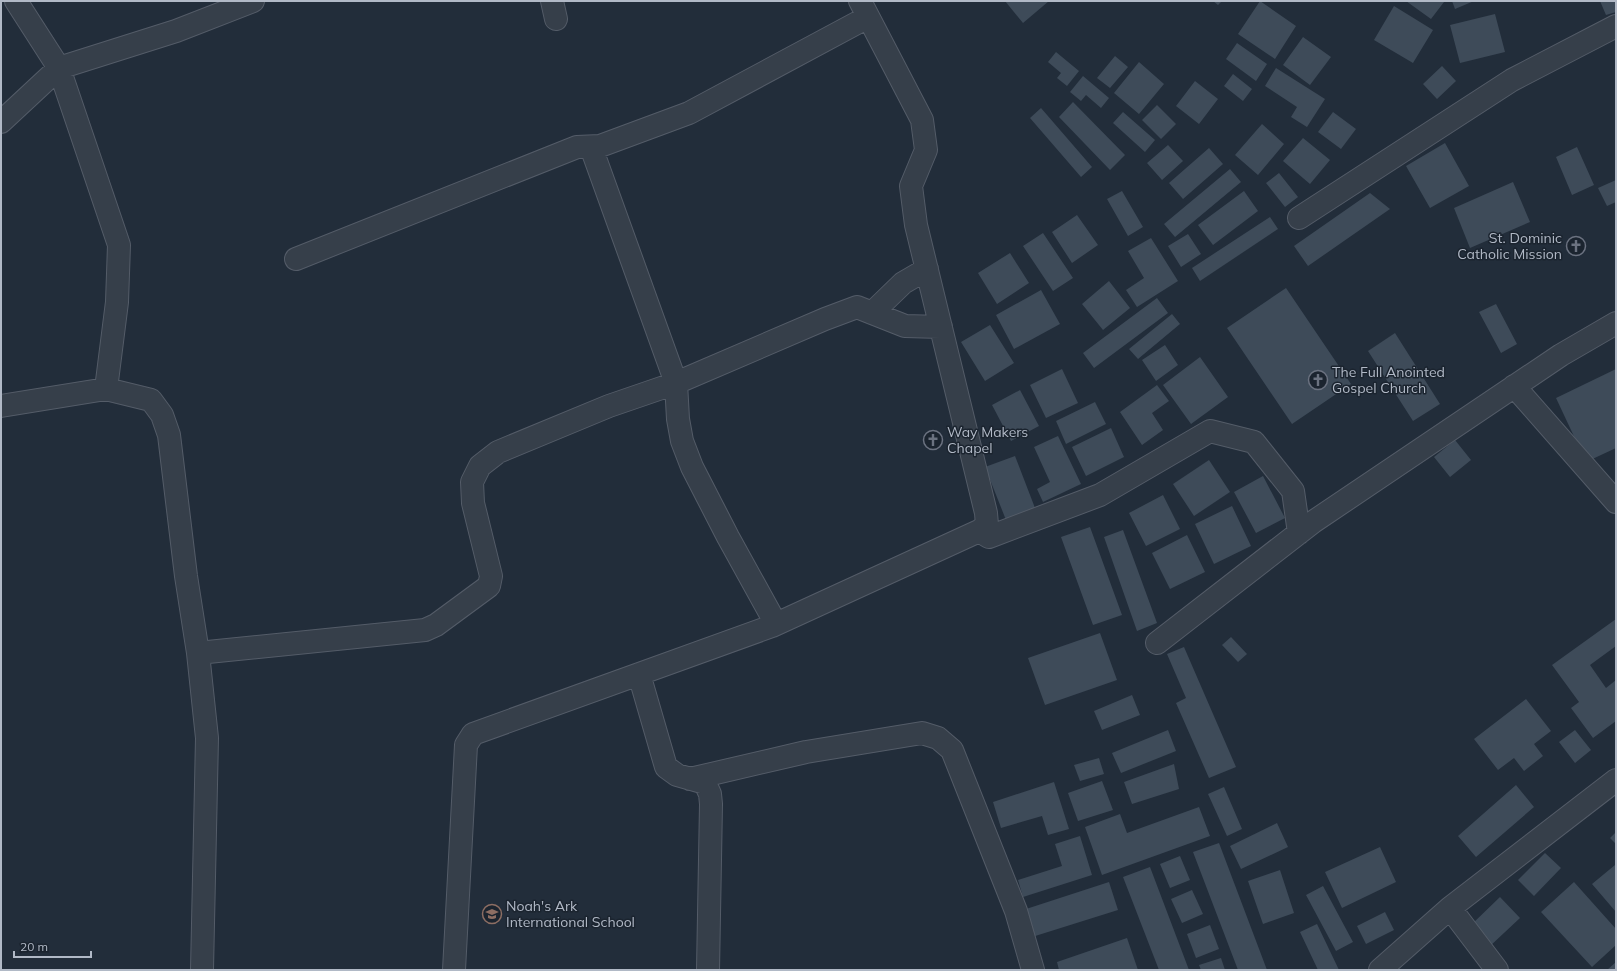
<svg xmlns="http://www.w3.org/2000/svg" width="1617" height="971" font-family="Mulish,sans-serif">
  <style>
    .building { fill: #3e4b59 }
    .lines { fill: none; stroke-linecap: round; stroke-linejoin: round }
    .minor-casing { stroke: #545c68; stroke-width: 24 }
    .minor { stroke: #363f4a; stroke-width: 22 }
    .labels { text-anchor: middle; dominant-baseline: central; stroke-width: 3; stroke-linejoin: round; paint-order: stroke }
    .poi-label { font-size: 14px; fill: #b1b9c6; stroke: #1b242f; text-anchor: start }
  </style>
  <rect width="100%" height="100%" fill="#222d3a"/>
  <path class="building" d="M1005 1H1049L1023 23Z
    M1213 1H1222L1218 5Z
    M1260 1 1296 26 1275 59 1238 34Z
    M1406 1H1442L1444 2 1431 19Z
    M1452 1H1474L1455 9Z
    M1600 1H1616V12L1606 15Z
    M1394 6 1433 30 1413 63 1374 40Z
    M1495 14 1505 52 1460 63 1450 25Z
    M1303 37 1331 57 1310 85 1283 65Z
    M1237 43 1267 64 1256 81 1226 59Z
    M1056 52 1079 71 1067 86 1057 78 1061 73 1048 62Z
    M1115 56 1128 67 1110 88 1097 78Z
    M1139 62 1164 84 1139 114 1114 93Z
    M1442 66 1456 81 1437 99 1423 84Z
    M1276 68 1325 99 1307 127 1291 117 1297 107 1265 86Z
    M1233 74 1252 89 1243 101 1224 86Z
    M1083 76 1109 98 1101 108 1086 95 1081 101 1070 92Z
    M1195 81 1218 99 1199 124 1176 106Z
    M1073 102 1125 155 1110 170 1059 117Z
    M1157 105 1176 124 1161 139 1142 120Z
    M1041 108 1092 167 1081 177 1030 118Z
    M1123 112 1155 140 1145 152 1113 123Z
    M1333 112 1356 129 1341 149 1318 132Z
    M1262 124 1284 144 1258 175 1235 155Z
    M1303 138 1330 160 1310 184 1283 161Z
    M1445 143 1469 186 1430 208 1406 166Z
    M1168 145 1183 161 1162 180 1147 163Z
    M1577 147 1594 185 1572 195 1556 157Z
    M1209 148 1223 164 1183 199 1169 183Z
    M1230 169 1241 182 1175 237 1164 224Z
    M1279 173 1298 197 1285 207 1266 183Z
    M1616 180V202L1607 206 1598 188Z
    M1513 182 1530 222 1470 248 1454 208Z
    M1122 191 1143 227 1128 236 1107 199Z
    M1244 191 1258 211 1213 245 1198 225Z
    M1370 193 1390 209 1308 266 1294 246Z
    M1077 215 1098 245 1072 263 1052 232Z
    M1270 217 1278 229 1200 281 1192 268Z
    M1043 233 1073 278 1053 291 1023 246Z
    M1188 234 1201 254 1181 267 1168 246Z
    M1151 238 1178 281 1137 307 1126 290 1144 278 1128 251Z
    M1010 253 1029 283 997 304 978 273Z
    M1109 281 1130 308 1103 330 1082 304Z
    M1286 288 1351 384 1292 424 1227 328Z
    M1041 290 1060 324 1014 349 996 315Z
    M1157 298 1168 313 1094 368 1083 353Z
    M1496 304 1517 344 1501 353 1479 312Z
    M1172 314 1180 324 1138 359 1129 349Z
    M990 325 1014 363 985 381 961 342Z
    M1395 333 1440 404 1413 421 1368 351Z
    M1165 345 1178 365 1156 381 1142 360Z
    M1200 357 1228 397 1191 424 1163 385Z
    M1062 369 1078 403 1046 418 1030 385Z
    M1616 369V448L1586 462 1556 398Z
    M1157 385 1169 401 1152 413 1163 430 1142 445 1120 412Z
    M1020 390 1039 426 1011 441 992 405Z
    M1095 402 1106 424 1066 444 1056 421Z
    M1111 428 1124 457 1086 476 1072 447Z
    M1058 436 1081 484 1043 502 1037 489 1050 482 1034 447Z
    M1455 440 1471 460 1450 477 1434 457Z
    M1015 456 1035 508 1006 520 985 467Z
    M1209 460 1230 492 1194 516 1173 484Z
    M1263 476 1285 518 1256 533 1234 492Z
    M1163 495 1180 529 1146 546 1129 513Z
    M1232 506 1251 546 1214 564 1195 524Z
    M1090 527 1122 615 1093 625 1061 537Z
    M1123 530 1157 623 1137 631 1104 537Z
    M1187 535 1205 572 1170 589 1152 553Z
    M1616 619V646L1590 665 1606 688 1616 680V721L1593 738 1571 708 1579 702 1552 665Z
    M1100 633 1117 680 1045 705 1028 658Z
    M1231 637 1247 654 1238 662 1222 645Z
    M1184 647 1236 767 1209 778 1176 703 1186 698 1167 654Z
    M1132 695 1140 715 1102 730 1094 711Z
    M1526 699 1551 731 1534 744 1543 756 1524 771 1514 758 1498 770 1474 739Z
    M1168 730 1176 751 1121 773 1112 753Z
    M1575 730 1591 750 1575 763 1559 742Z
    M1099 758 1104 774 1080 781 1074 765Z
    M1174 764 1179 789 1132 804 1124 782Z
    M1102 781 1113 810 1078 821 1068 793Z
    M1054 782 1069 829 1048 835 1042 816 1001 828 993 802Z
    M1516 785 1534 807 1476 857 1458 836Z
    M1224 787 1242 829 1227 836 1208 794Z
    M1199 807 1210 836 1102 875 1085 827 1120 814 1127 833Z
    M1277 823 1288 847 1241 869 1230 846Z
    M1616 832V844L1610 838Z
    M1080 836 1092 875 1023 897 1018 880 1062 866 1055 844Z
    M1219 843 1267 970H1238L1193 852Z
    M1380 847 1396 882 1342 908 1325 872Z
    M1545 853 1561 868 1534 896 1518 880Z
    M1180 856 1190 880 1170 888 1160 864Z
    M1615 865 1616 867V912L1592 884Z
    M1150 867 1189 970H1159L1123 877Z
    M1280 870 1294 913 1263 924 1248 881Z
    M1109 882 1118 910 1032 937 1023 910Z
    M1574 882 1616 929V945L1592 967 1541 912Z
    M1323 886 1353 942 1336 951 1306 895Z
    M1192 890 1203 914 1182 923 1171 899Z
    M1500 897 1520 918 1489 947 1470 926Z
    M1385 912 1394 930 1366 944 1357 926Z
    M1317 924 1339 970H1318L1300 932Z
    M1210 925 1219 949 1196 958 1187 934Z
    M1127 938 1138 970H1059L1057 962Z
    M1221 958 1225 970H1201L1199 965Z
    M1616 962V970H1607Z"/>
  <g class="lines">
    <defs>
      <path id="minor" d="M16 1 59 68 119 245 117 302 106 389
        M552 1 556 19
        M1 122 59 68 176 31 253 1
        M591 147 676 383 678 419 682 441 692 467 728 537 776 624
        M1299 218 1512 80 1616 26
        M296 259 577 147 600 146 689 113 868 17
        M872 313 903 283 927 269
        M1514 386 1616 502
        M1 406 106 389 151 400 162 415 169 435 186 576 198 653 207 738 202 970
        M979 531 989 537 1100 495 1210 431 1254 442 1293 491 1299 533
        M1157 643 1313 522 1561 355 1616 323
        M198 653 425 630 436 625 489 586 491 576 473 503 472 482 480 466 498 452 609 406 676 383 825 319 857 307 905 326 941 327
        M639 674 666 767 677 775 705 783 710 794 711 804 708 970
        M690 779 806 752 922 733 938 738 952 750 1016 911 1033 970
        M1450 908 1497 970
        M454 970 466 745 473 734 772 626 979 531 987 525 986 513 916 225 911 186 926 150 922 120 860 1
        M1380 970 1450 908 1616 780"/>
    </defs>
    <use href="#minor" class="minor-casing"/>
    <use href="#minor" class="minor"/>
  </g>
  <defs>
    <symbol id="church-ring" viewBox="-11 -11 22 22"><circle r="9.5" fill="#1b242f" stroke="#6b7280" stroke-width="1.5"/><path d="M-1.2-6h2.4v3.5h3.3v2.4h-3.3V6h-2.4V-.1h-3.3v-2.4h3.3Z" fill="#6b7280"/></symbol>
    <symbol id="school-ring" viewBox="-11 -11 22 22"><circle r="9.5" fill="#1b242f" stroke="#8d6e63" stroke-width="1.5"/><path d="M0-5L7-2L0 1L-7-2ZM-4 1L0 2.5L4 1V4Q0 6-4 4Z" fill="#8d6e63"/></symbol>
  </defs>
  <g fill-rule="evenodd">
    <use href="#church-ring" x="1565" y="235" width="22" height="22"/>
    <use href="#church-ring" x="1307" y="369" width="22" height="22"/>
    <use href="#church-ring" x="922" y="429" width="22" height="22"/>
    <use href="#school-ring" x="481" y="903" width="22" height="22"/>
  </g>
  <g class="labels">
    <g class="poi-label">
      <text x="1562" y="238" text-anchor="end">St. Dominic<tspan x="1562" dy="16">Catholic Mission</tspan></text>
      <text x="1332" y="372">The Full Anointed<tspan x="1332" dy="16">Gospel Church</tspan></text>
      <text x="947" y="432">Way Makers<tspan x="947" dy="16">Chapel</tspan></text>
      <text x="506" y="906">Noah's Ark<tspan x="506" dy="16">International School</tspan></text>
    </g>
  </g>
  <rect width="1617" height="971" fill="none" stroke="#b1b9c6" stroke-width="4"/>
  <path d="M14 951v6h77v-6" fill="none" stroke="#b1b9c6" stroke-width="2"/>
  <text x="20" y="951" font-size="12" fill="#b1b9c6" stroke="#1b242f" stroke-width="3" paint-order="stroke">20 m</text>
</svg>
